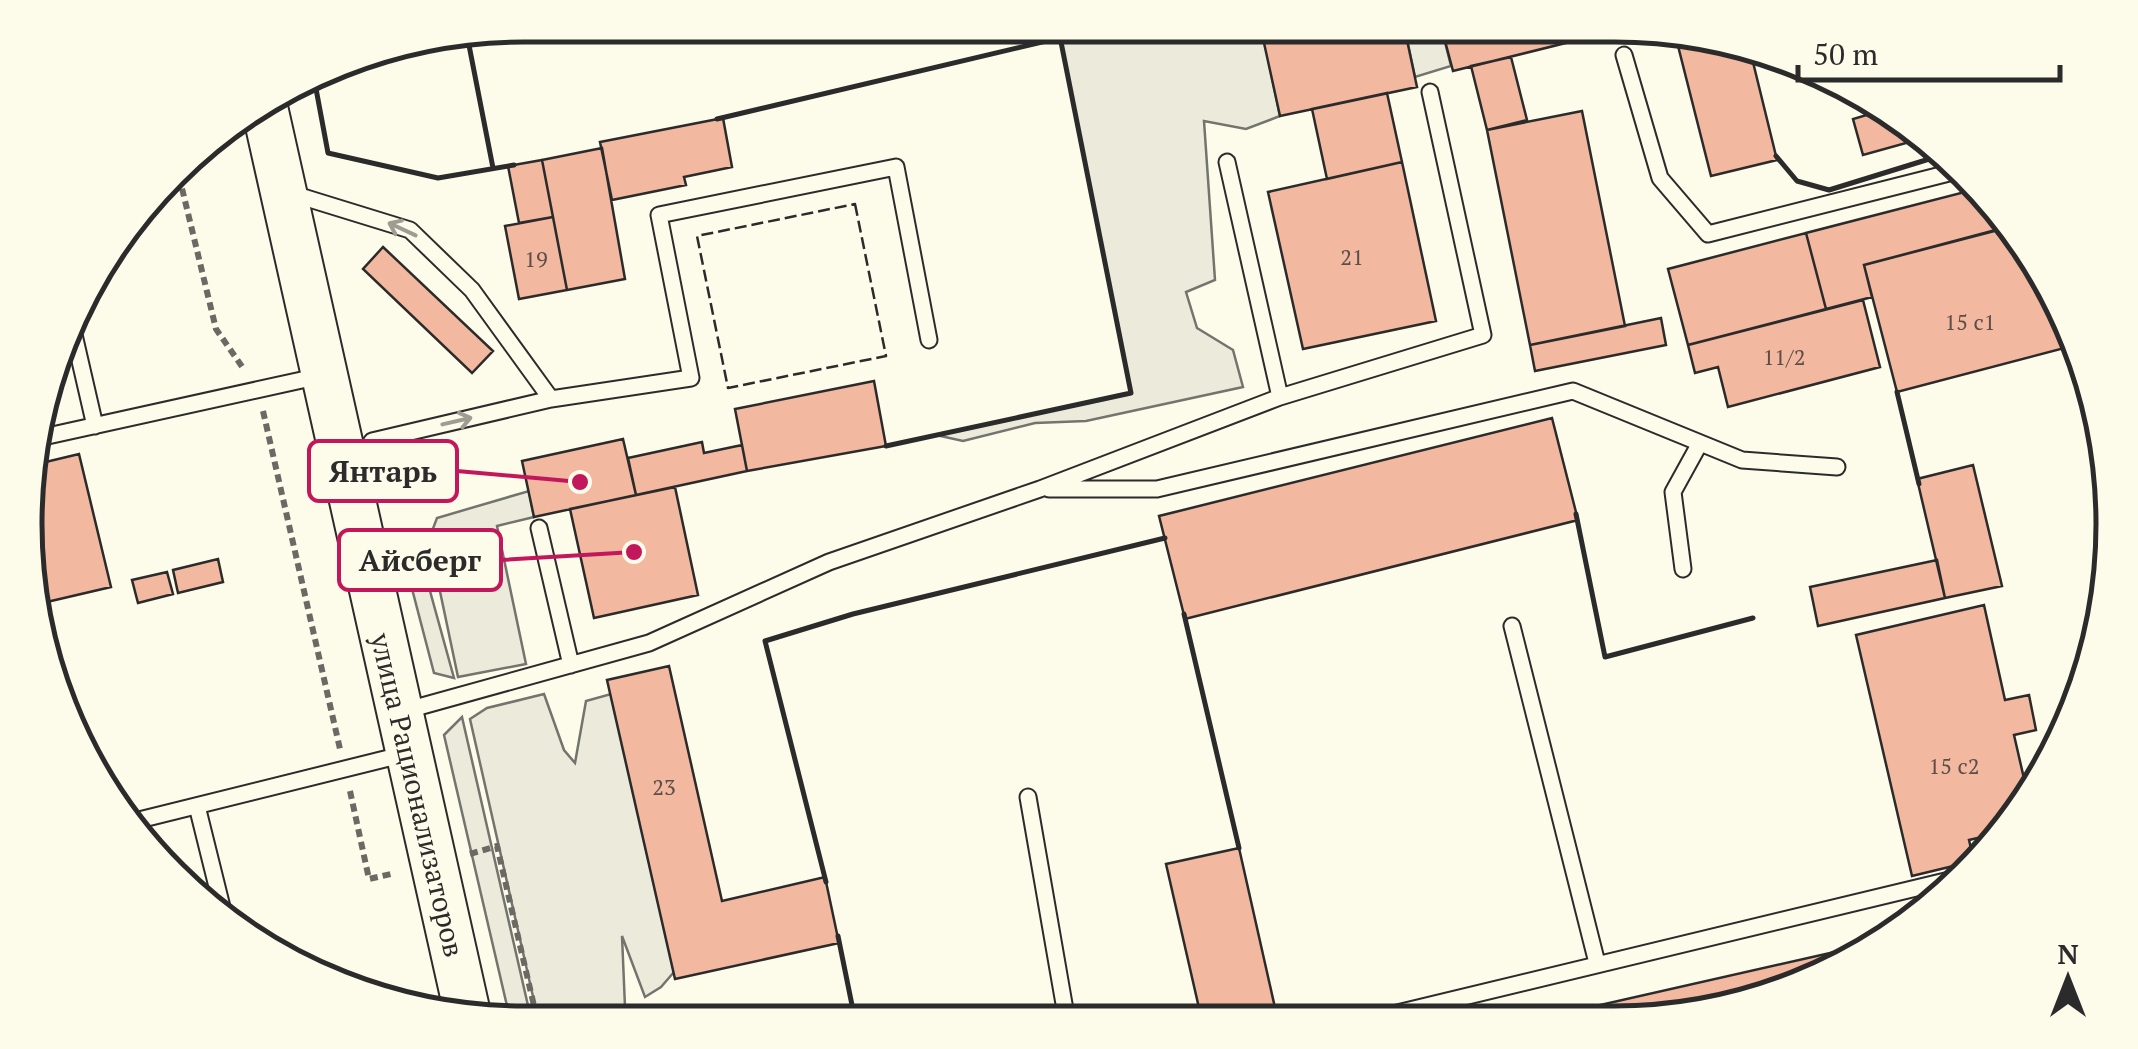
<svg xmlns="http://www.w3.org/2000/svg" width="2138" height="1049" font-family="'PT Serif',serif">
  <style>
    .green { fill: #ecebdb; stroke: #74746e; stroke-width: 2.5 }
    .building { fill: #f2b8a0; stroke: #2b2b2b; stroke-width: 2.5 }
    .lines { fill: none; stroke-linecap: round; stroke-linejoin: round }
    .service-casing { stroke: #2b2b2b; stroke-width: 19 }
    .secondary-casing { stroke: #2b2b2b; stroke-width: 49 }
    .path { stroke: #6a6964; stroke-width: 6; stroke-dasharray: 8 5; stroke-linecap: butt }
    .service { stroke: #fdfbea; stroke-width: 15 }
    .secondary { stroke: #fdfbea; stroke-width: 45 }
    .fence { stroke: #2b2b2b; stroke-width: 2.5; stroke-dasharray: 12 5; stroke-linecap: butt }
    .wall { stroke: #2b2b2b; stroke-width: 5 }
    .oneway { stroke: #9e9d94 }
    .labels { text-anchor: middle; dominant-baseline: central; stroke-width: 8; stroke-linejoin: round; paint-order: stroke }
    .number-label { font-size: 22px; fill: #5d4e48 }
    .street-label { font-size: 28px; fill: #2b2b2b; stroke: #fdfbea }
    .rim { fill: none; stroke: #2b2b2b; stroke-width: 5 }
    .leader { fill: none; stroke: #c2185b; stroke-width: 4 }
    .callout-dot { fill: #c2185b; stroke: #fdfbea; stroke-width: 4 }
    .callout { fill: #fdfbea; stroke: #c2185b; stroke-width: 4 }
    .callout-label { font-size: 30px; text-anchor: middle; font-weight: bold; fill: #2b2b2b }
  </style>
  <rect width="100%" height="100%" fill="#fdfbea"/>
  <path class="green" d="M1110 26H1345L1265 43 1280 116 1246 129 1204 121 1215 280 1186 292 1197 328 1233 350 1243 387 1086 421 1035 423 963 441 936 435 1131 393 1060 37Z
    M1404 26H1441L1451 66 1415 77Z
    M529 491 534 517 497 526 526 664 458 677 429 539 437 518Z
    M417 532 422 544V562L454 678 434 673 410 581 408 538Z
    M544 694 564 750 575 763 586 701 611 694 674 972 661 987 645 997 622 936 625 1007 593 1023H539L470 719 487 708Z
    M462 717 532 1023H511L444 735Z"/>
  <path class="building" d="M598 25 524 41 521 26 524 25Z
    M1345 26H1404L1417 87 1280 116 1264 43Z
    M1441 26H1634L1453 71Z
    M1675 34 1751 54 1777 160 1711 176Z
    M1511 57 1527 120 1487 130 1471 66Z
    M1387 93 1402 162 1327 179 1312 109Z
    M1582 111 1625 326 1530 345 1487 130Z
    M1880 111 1917 140 1863 155 1853 119Z
    M723 118 732 167 684 177 686 185 612 200 600 142Z
    M602 148 625 279 567 290 542 160Z
    M542 160 553 217 519 223 508 166Z
    M1402 162 1436 321 1303 349 1268 192Z
    M1980 188 1989 195 1998 230 1864 265 1872 297 1826 309 1806 233Z
    M553 217 567 290 519 299 505 226Z
    M2007 227 2076 345 1897 392 1864 265Z
    M1806 233 1826 309 1688 345 1668 269Z
    M383 247 493 351 472 373 363 269Z
    M1863 300 1880 367 1728 407 1718 367 1695 373 1688 345Z
    M1661 318 1666 345 1535 371 1530 345Z
    M874 381 886 446 747 471 735 409Z
    M1552 418 1578 520 1185 619 1159 516Z
    M623 439 636 495 534 517 522 461Z
    M702 442 704 453 742 445 747 471 636 495 628 458Z
    M79 454 111 587 34 605 29 589 33 465Z
    M1973 465 2002 586 1945 598 1917 479Z
    M675 487 698 595 594 618 570 509Z
    M218 559 223 582 178 593 173 570Z
    M1937 560 1945 598 1818 626 1810 587Z
    M167 572 173 594 138 603 132 580Z
    M1984 605 2005 700 2029 695 2036 730 2014 735 2028 796 2004 832 1969 840 1974 861 1912 876 1856 635Z
    M669 666 722 901 825 877 839 943 675 979 607 680Z
    M1239 848 1278 1021H1202L1166 864Z
    M1892 939 1775 997 1678 1020H1534Z"/>
  <g class="lines">
    <defs>
      <path id="service" d="M1624 55 1660 178 1708 234 1957 171
        M1227 162 1280 397
        M290 193 410 230 472 290 551 399 372 441 355 468
        M72 326 95 426
        M551 399 691 378 659 215 896 167 929 340
        M34 439 320 376
        M1049 489H1157L1573 391 1742 460 1837 467
        M539 528 571 665
        M1683 569 1673 492 1700 443
        M1512 626 1597 963
        M404 711 649 643 829 562 1040 489 1280 397 1483 335 1430 92
        M1028 797 1067 1021
        M197 806 224 915
        M131 822 405 754
        M1364 1021 1962 877"/>
      <path id="secondary" d="M264 105 468 1016"/>
    </defs>
    <use href="#service" class="service-casing"/>
    <use href="#secondary" class="secondary-casing"/>
    <path class="path" d="M179 176 216 329 243 368
      M263 411 340 749
      M350 791 369 879 395 873
      M470 854 497 846 538 1023"/>
    <use href="#service" class="service"/>
    <use href="#secondary" class="secondary"/>
    <path class="fence" d="M855 204 886 356 728 388 697 236Z"/>
    <path class="wall" d="M467 35 493 168
      M314 78 328 153 438 178 514 165
      M717 119 1110 26
      M1776 156 1797 181 1829 190 1939 156
      M1897 392 1919 484
      M886 446 1131 393 1060 37
      M1576 514 1605 657 1753 618
      M1184 614 1239 848
      M826 882 765 641 853 614 1165 538
      M816 1022 853 1010 838 936"/>
  </g>
  <defs><path id="oneway-shaft" d="M-6 0H5M1.5-3L5.5 0L1.5 3" fill="none" stroke-width="1.6" stroke-linecap="round" stroke-linejoin="round" transform="scale(2.5)"/></defs>
  <g class="oneway">
    <use href="#oneway-shaft" transform="translate(402 229) rotate(-155)"/>
    <use href="#oneway-shaft" transform="translate(457 421) rotate(-13)"/>
  </g>
  <g class="labels">
    <g class="number-label">
      <text x="1352" y="256">21</text>
      <text x="536" y="258">19</text>
      <text x="1970" y="321">15 с1</text>
      <text x="1784" y="356">11/2</text>
      <text x="1954" y="765">15 с2</text>
      <text x="664" y="786">23</text>
    </g>
    <g class="street-label">
      <text transform="translate(418 795) rotate(77)">улица Рационализаторов</text>
    </g>
  </g>
  <path d="M0 0H2138V1049H0ZM524 42H1614A482 482 0 0 1 2096 524V524A482 482 0 0 1 1614 1006H524A482 482 0 0 1 42 524V524A482 482 0 0 1 524 42Z" fill="#fdfbea" fill-rule="evenodd"/>
  <path class="rim" d="M524 42H1614A482 482 0 0 1 2096 524V524A482 482 0 0 1 1614 1006H524A482 482 0 0 1 42 524V524A482 482 0 0 1 524 42Z"/>
  <path class="leader" d="M580 482L457 471M634 552L501 560"/>
  <g class="callout-dot">
    <circle cx="580" cy="482" r="10"/>
    <circle cx="634" cy="552" r="10"/>
  </g>
  <g class="callout">
    <rect x="309" y="441" width="148" height="60" rx="10"/>
    <rect x="339" y="530" width="162" height="60" rx="10"/>
  </g>
  <g class="callout-label">
    <text x="383" y="482">Янтарь</text>
    <text x="420" y="571">Айсберг</text>
  </g>
  <g transform="translate(2068 979)" stroke="#fdfbea" stroke-width="8" paint-order="stroke">
  <path d="M0-8L18 38L0 25L-18 38Z" fill="#2b2b2b"/>
  <text y="-15" font-size="28" font-weight="bold" text-anchor="middle" fill="#2b2b2b">N</text>
  </g>
  <path d="M1798 65v15h262v-15" fill="none" stroke="#2b2b2b" stroke-width="5"/>
  <text x="1813" y="65" font-size="30" fill="#2b2b2b" stroke="#fdfbea" stroke-width="8" paint-order="stroke">50 m</text>
</svg>
